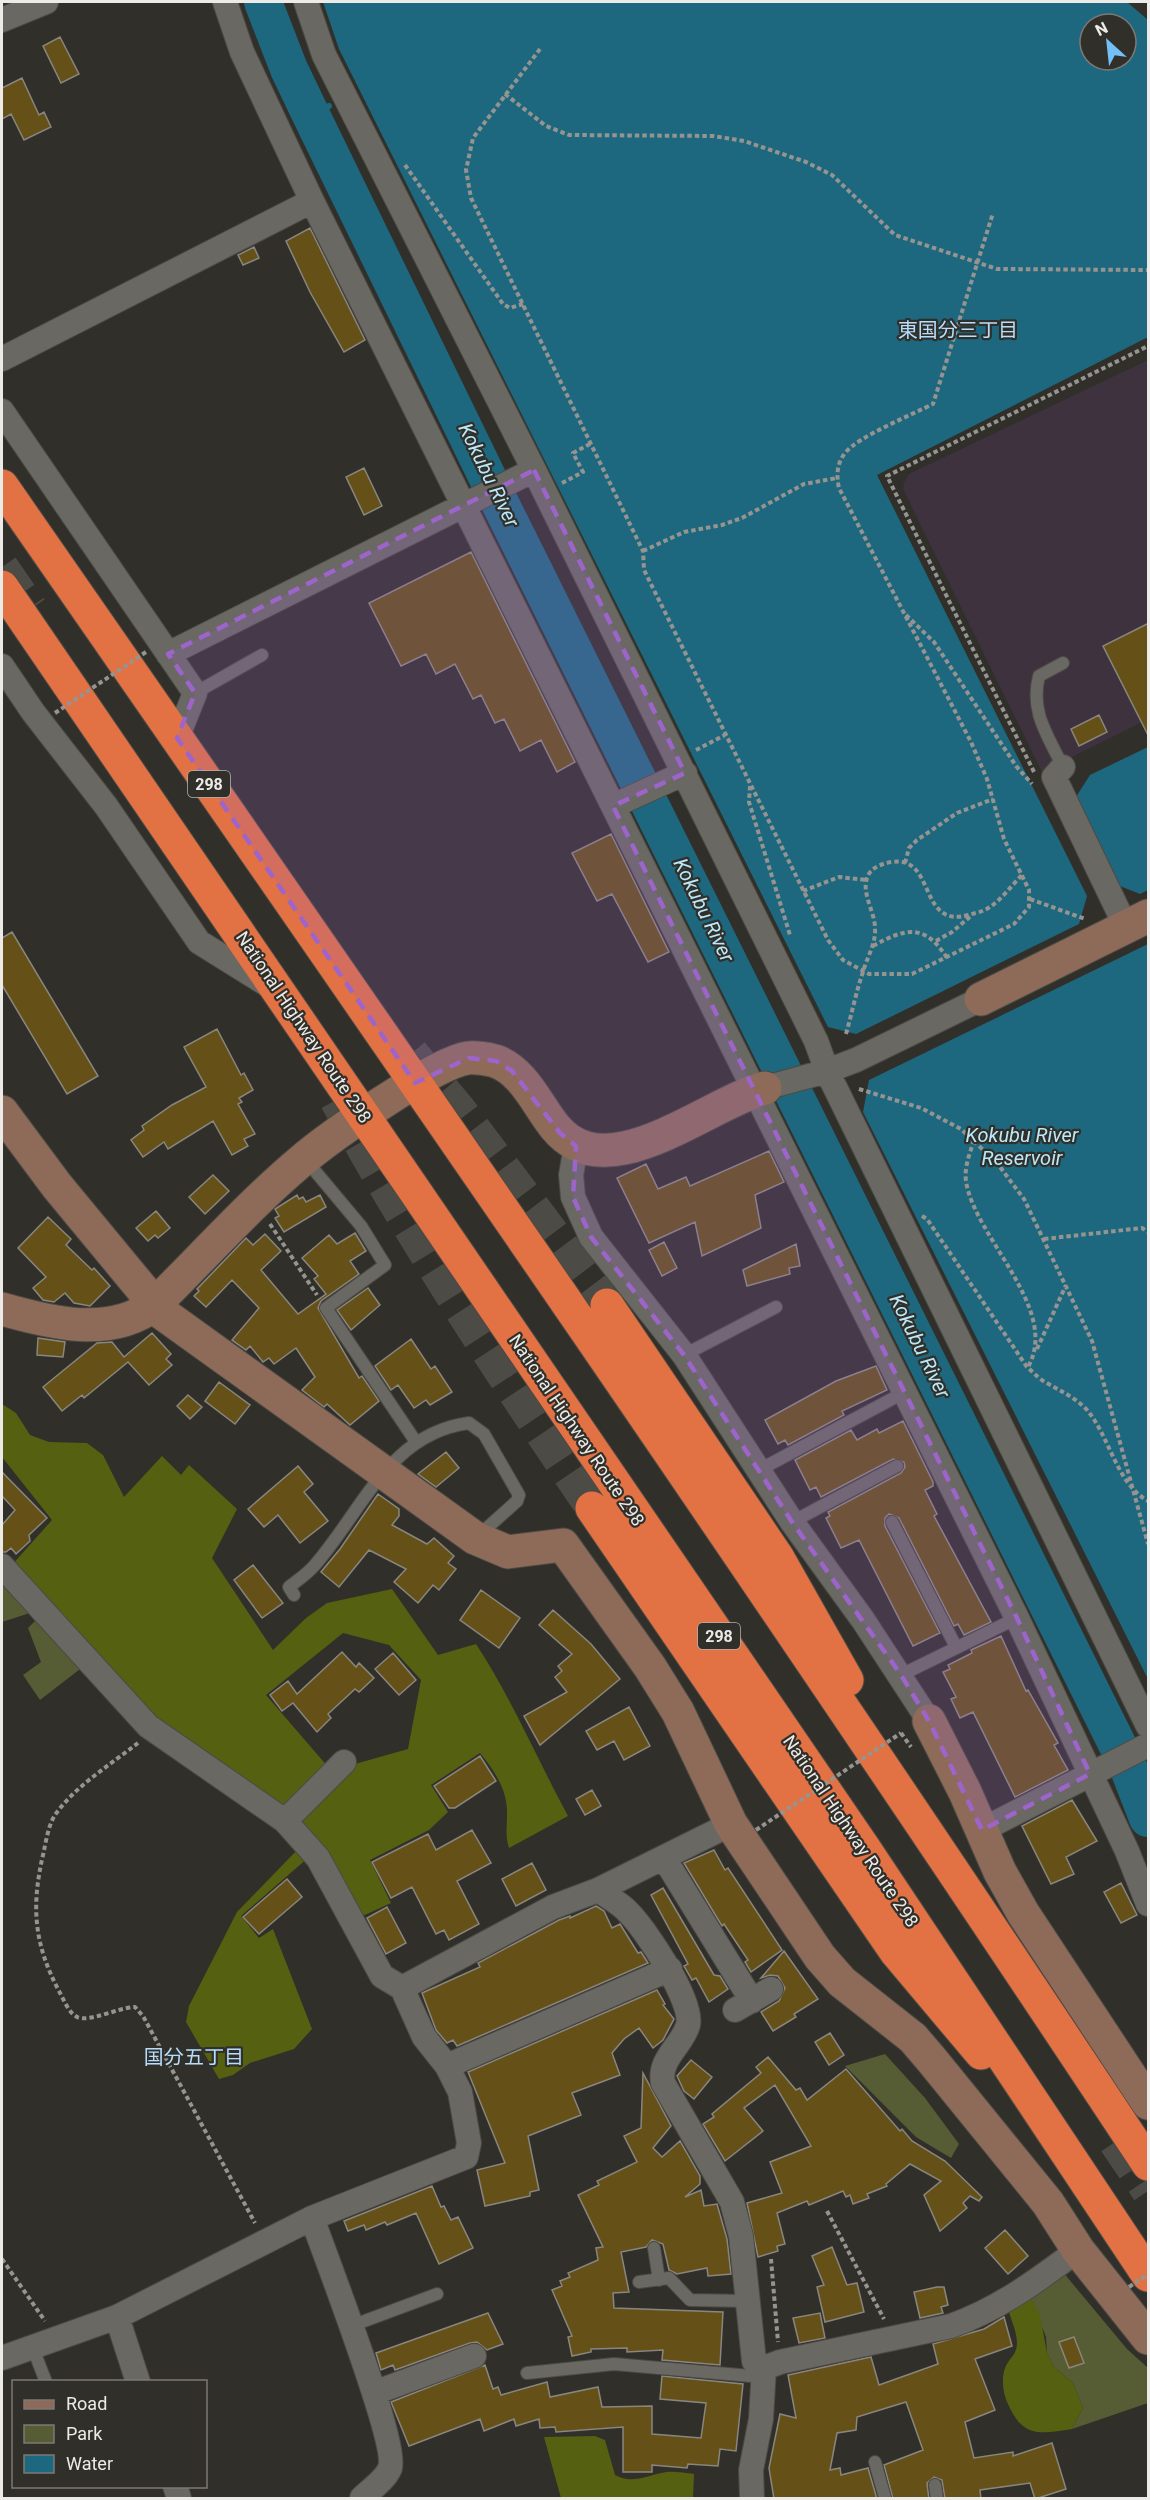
<svg xmlns="http://www.w3.org/2000/svg" width="1150" height="2500" font-family="Roboto,'Noto Sans JP',sans-serif">
  <style>
    .education { fill: #3f323f }
    .green { fill: #565d34 }
    .forest { fill: #566011 }
    .water { fill: #1e687f; fill-rule: evenodd }
    .lines { fill: none; stroke-linecap: round; stroke-linejoin: round }
    .stream { stroke: #1e687f; stroke-width: 6 }
    .river { stroke: #1e687f; stroke-width: 38 }
    .building { fill: #655117; stroke: #898680; stroke-width: 1.5 }
    .highway-tunnel { stroke: #4d4b46; stroke-width: 33; stroke-dasharray: 33 16; stroke-linecap: butt }
    .lane-casing { stroke: #4c4a45; stroke-width: 14 }
    .street-casing { stroke: #4c4a45; stroke-width: 26 }
    .secondary-casing { stroke: #4c4a45; stroke-width: 35 }
    .highway-casing { stroke: #4c4a45; stroke-width: 35 }
    .path { stroke: #969490; stroke-width: 4; stroke-dasharray: 4.5 3; stroke-linecap: butt }
    .lane { stroke: #6a6862; stroke-width: 12 }
    .street { stroke: #6a6862; stroke-width: 24 }
    .secondary { stroke: #8e6b59; stroke-width: 33 }
    .highway { stroke: #e27143; stroke-width: 33 }
    .path-bridge { stroke: #969490; stroke-width: 4; stroke-dasharray: 4.5 3; stroke-linecap: butt }
    .marked { fill: #9d65cb; fill-opacity: 0.2; stroke: #9d65cb; stroke-width: 4.5; stroke-dasharray: 12 8; stroke-linejoin: round }
    .labels { text-anchor: middle; dominant-baseline: central; stroke-width: 4.5; stroke-linejoin: round; paint-order: stroke }
    .shield { fill: #312f2a; stroke: #b4b3ae; stroke-width: 1.5 }
    .shield-label { font-size: 16px; font-weight: bold; fill: #ecebe7 }
    .street-label { font-size: 18px; fill: #ecebe7; stroke: #312f2a }
    .neighbourhood-label { font-size: 20px; fill: #b5ddfc; stroke: #312f2a }
    .water-label { font-size: 20px; font-style: italic; fill: #bbe8f9; stroke: #312f2a }
  </style>
  <rect width="100%" height="100%" fill="#312f2a"/>
  <path class="education" d="M1148 360V719L1042 772 903 489 904 483 909 474Z"/>
  <path class="green" d="M2 1576 33 1612 2 1622Z
    M39 1617 84 1666 40 1700 23 1675 41 1662 28 1628Z
    M885 2054 925 2098 959 2144 951 2158 916 2137 845 2066Z
    M1062 2271 1127 2349 1148 2368V2403L1072 2429 1083 2408 1073 2383 1054 2367 1047 2353 1046 2337 1030 2296Z"/>
  <path class="forest" d="M2 1404 16 1413 30 1435 49 1442 87 1443 103 1455 124 1497 162 1456 181 1475 189 1465 237 1509 212 1558 273 1650 306 1618 327 1603 392 1589 438 1655 476 1644C512 1699 537 1759 568 1816L509 1848C505 1835 507 1828 507 1815 508 1791 495 1771 480 1753L431 1785 448 1812 429 1830 370 1860 391 1903 358 1918 292 1823 348 1766 408 1749 421 1680 389 1645 343 1633 266 1695 329 1768 285 1814 164 1732 11 1566 52 1520 2 1457Z
    M301 1846 309 1857 241 1916 259 1938 273 1929 312 2029 294 2049 250 2063 233 2075 219 2079 186 2022 189 2006 237 1912Z
    M1030 2296 1040 2315 1047 2353 1054 2367 1073 2383 1083 2408 1072 2429C1040 2434 1023 2438 1008 2404 1003 2394 1001 2379 1005 2368 1009 2358 1017 2355 1017 2343 1017 2333 1012 2322 1009 2312Z
    M595 2436 605 2440 615 2475C633 2485 647 2475 666 2472 675 2471 685 2473 694 2474L693 2498H561L544 2437Z"/>
  <path class="water" d="M323 2H1127L1148 20V337L877 475 1087 896 1079 924 856 1034 828 1027 339 49ZM1090 24H1126V60H1090Z
    M1148 747V890L1140 894 1115 884 1074 800 1090 775Z
    M1148 944V1679L863 1112 869 1080Z"/>
  <g class="lines">
    <path class="stream" d="M311 115 329 106"/>
    <path class="river" d="M263 2 289 69 311 115 498 499 1127 1764 1148 1818"/>
  </g>
  <path class="building" d="M60 37 79 74 61 83 43 46Z
    M22 78 39 115 44 112 51 127 24 140 11 114 2 119V88Z
    M310 228 365 340 344 352 310 292 286 241Z
    M254 247 259 258 243 265 238 255Z
    M364 468 382 506 364 515 346 477Z
    M471 552 575 762 557 772 541 740 520 751 504 719 495 723 481 695 473 699 455 664 436 674 426 654 401 666 369 603Z
    M1149 623V737L1103 646Z
    M1099 715 1107 732 1079 746 1071 729Z
    M611 834 669 952 648 962 612 894 597 901 572 853Z
    M12 932 98 1076 67 1094 2 985V938Z
    M217 1029 241 1075 244 1073 253 1090 239 1098 242 1102 238 1104 255 1134 244 1139 248 1146 232 1155 213 1121 168 1149 164 1142 143 1157 131 1140 144 1130 142 1126 172 1105 206 1087 184 1047Z
    M769 1151 784 1182 755 1195 761 1228 702 1256 695 1222 649 1243 617 1178 646 1164 658 1189 686 1177 690 1186Z
    M213 1175 229 1191 205 1214 189 1197Z
    M297 1195 299 1199 303 1197 306 1202 320 1195 326 1207 284 1232 275 1218 279 1216 275 1209Z
    M156 1211 170 1228 158 1238 155 1235 148 1241 136 1228Z
    M48 1217 71 1239 66 1245 92 1270 94 1268 110 1286 90 1306 74 1303 65 1293 54 1302 43 1300 33 1288 46 1277 18 1248Z
    M355 1233 366 1251 350 1261 359 1274 321 1301 318 1308 359 1378 362 1376 379 1401 350 1425 327 1404 324 1407 302 1390 315 1377 296 1348 274 1364 269 1358 263 1362 250 1346 246 1350 232 1340 259 1308 232 1280 206 1307 194 1296 199 1291 197 1289 246 1238 253 1245 265 1234 281 1251 261 1270 298 1314 326 1294 314 1279 318 1276 302 1258 329 1235 337 1244Z
    M664 1242 677 1268 662 1276 649 1250Z
    M796 1244 800 1266 789 1268 790 1274 747 1286 743 1270Z
    M368 1288 380 1305 351 1330 337 1310Z
    M152 1333 171 1354 166 1359 172 1365 149 1385 128 1362 84 1398 82 1395 62 1411 43 1387 97 1343 112 1342 124 1357Z
    M38 1338 65 1342 63 1357 37 1355Z
    M411 1339 431 1369 435 1366 452 1392 430 1405 426 1400 414 1408 398 1385 391 1390 375 1366Z
    M876 1366 887 1390 842 1411 844 1415 788 1445 785 1440 778 1444 765 1420 836 1381Z
    M219 1382 250 1405 235 1424 205 1401Z
    M188 1395 202 1407 190 1419 177 1406Z
    M903 1421 933 1482V1486L925 1490 937 1514 934 1516 991 1622 964 1635 958 1624 954 1626 899 1518 889 1514 885 1518V1526L940 1633 913 1646 859 1540 841 1548 826 1518 830 1516 828 1512 901 1473 905 1467 904 1462 893 1459 821 1497 816 1487 810 1490 795 1460 851 1430 857 1440 877 1429 879 1433Z
    M446 1452 459 1468 436 1487 418 1474Z
    M298 1466 313 1484 304 1492 328 1521 300 1543 278 1515 264 1527 248 1509Z
    M2 1472 47 1518 29 1535 30 1541 16 1554 11 1548 6 1552H2V1525L15 1510 2 1496Z
    M378 1494 399 1509V1516L392 1525 427 1544 434 1538 454 1556 448 1563 456 1569 439 1590 433 1585 418 1603 394 1582 406 1569 369 1550 339 1587 321 1572 340 1549Z
    M253 1565 283 1603 262 1618 234 1580Z
    M481 1590 520 1618 499 1648 460 1620Z
    M553 1610 591 1644 620 1679 540 1745 524 1716 567 1692 555 1677 562 1671 558 1666 572 1654 539 1625Z
    M1001 1636 1026 1691 1028 1690 1058 1743 1054 1745 1068 1770 1015 1797 973 1712 960 1718 951 1699 956 1697 943 1672 950 1669 948 1665 972 1653 971 1650Z
    M342 1652 356 1667 359 1663 374 1678 359 1692 355 1689 328 1714 331 1718 317 1732 293 1703 282 1711 270 1695 288 1681 297 1694Z
    M393 1653 416 1680 399 1695 375 1669Z
    M629 1707 650 1746 624 1760 614 1741 597 1750 586 1731Z
    M480 1756 496 1781 455 1808H449L434 1786Z
    M592 1790 601 1806 585 1815 576 1799Z
    M1072 1800 1097 1841 1066 1857 1074 1874 1051 1884 1022 1826Z
    M472 1830 491 1863 457 1881 479 1924 449 1940 444 1930 436 1934 412 1887 391 1898 372 1862 428 1834 436 1850Z
    M714 1850 725 1870 728 1868 782 1950 751 1972 745 1962 748 1960 724 1924 722 1926 684 1863Z
    M532 1863 546 1890 516 1906 502 1879Z
    M287 1879 302 1897 259 1934 243 1917Z
    M1121 1883 1137 1915 1121 1923 1104 1892Z
    M663 1888 714 1975 720 1976 728 1989 709 2002 696 1978 692 1980 684 1966 688 1964 651 1895Z
    M596 1906 604 1911 612 1928 620 1924 638 1953 641 1952 648 1963 457 2046 453 2040 447 2043 436 2030 422 1993 480 1967 478 1963 559 1920 570 1916V1918Z
    M387 1907 406 1943 386 1954 367 1918Z
    M784 1951 818 1999 794 2014 796 2017 773 2031 761 2012 779 2001 785 1988 778 1976 770 1975 761 1978Z
    M657 1990 665 2004 663 2005 674 2019 663 2040 653 2048 639 2028 624 2039 612 2053 620 2075 572 2093 581 2115 528 2136 539 2190 530 2192V2196L485 2206 477 2170 505 2163 468 2072Z
    M830 2033 844 2055 829 2065 815 2042Z
    M768 2057 796 2090 800 2088 807 2100 846 2069 900 2131 902 2129 912 2141 945 2161 982 2197 979 2201 970 2196 963 2203 967 2208 940 2231 924 2195 941 2181 910 2164 886 2184 887 2186 867 2194 869 2198 853 2204 850 2195 846 2197 843 2191 809 2205 807 2201 777 2213 785 2244 777 2246 778 2251 758 2257 747 2203 782 2193 770 2162 811 2146 775 2085 744 2108 763 2131 725 2161 703 2124 714 2117 712 2114 761 2073 756 2067Z
    M691 2060 712 2077 694 2099 684 2091 677 2076Z
    M643 2073 671 2126 653 2148 662 2157 680 2141 700 2176V2184L685 2197 701 2190 704 2206 717 2204 727 2239 731 2274 708 2276 707 2268 677 2274 669 2270 663 2244 652 2240 646 2247 621 2252 629 2292 613 2293 614 2308 723 2312 720 2365 662 2360 663 2350 627 2352V2348L591 2349V2352L572 2356 568 2337 572 2336 552 2290 562 2286 560 2281 570 2277 568 2273 598 2260 596 2248 603 2247 578 2195 599 2185 597 2181 637 2162 624 2136 641 2128Z
    M432 2186 441 2207 444 2206 451 2220 458 2217 473 2248 439 2264 416 2213 387 2225 385 2222 366 2230 364 2225 348 2231 344 2221Z
    M1005 2230 1028 2256 1008 2274 985 2248Z
    M832 2247 847 2285 857 2283 864 2312 825 2322 817 2287 824 2285 812 2256Z
    M937 2287H944L948 2305 941 2307 943 2313 920 2318 914 2292Z
    M488 2313 503 2344 487 2350 477 2342 470 2343 395 2370 393 2365 381 2370 376 2353Z
    M820 2313 825 2338 799 2343 793 2318Z
    M1004 2317 1012 2346 975 2359 995 2410 965 2422 974 2458 1013 2452V2456L1052 2443 1066 2489 1035 2499 1030 2483 980 2490 981 2499H945L942 2480 934 2477 927 2483 929 2499H893L884 2465 923 2450 906 2402 857 2417 856 2430 837 2433 830 2470 840 2468 841 2475 868 2468 877 2499H774L769 2468 780 2414 796 2418 788 2375 871 2357 879 2385 938 2364 933 2344 984 2329Z
    M1074 2337 1084 2363 1069 2368 1059 2342Z
    M485 2365 493 2389 498 2387 501 2395 547 2382 550 2397 598 2387 602 2407 652 2406V2434L701 2438 706 2403 660 2399 662 2376 743 2384 736 2451 720 2449 718 2466 688 2464 687 2468 652 2465V2472H623V2427L556 2432 555 2427 540 2428 539 2419 516 2426 514 2419 484 2431 480 2419 409 2446 391 2402Z"/>
  <g class="lines">
    <path class="highway-tunnel" d="M2 567 31 609
      M412 1053 460 1110 607 1305
      M336 1100C413 1241 502 1375 592 1508
      M1115 2142 1148 2191"/>
    <defs>
      <path id="lane" d="M195 693 262 655
        M1063 767C1047 734 1030 712 1039 676L1063 663
        M315 1171 361 1226 385 1265 326 1308 416 1442
        M684 1355 776 1307
        M759 1470 905 1392
        M792 1522 897 1466
        M892 1522 956 1647
        M294 1595 289 1587C298 1580 307 1574 314 1566 361 1513 389 1433 469 1423L484 1434 519 1495 517 1501 478 1536
        M901 1675 1017 1618
        M654 2248 659 2280
        M639 2282 669 2278 690 2300 747 2301
        M351 2326 437 2294
        M32 2346 46 2382
        M527 2373 614 2364 762 2377
        M875 2462 885 2498
        M935 2485 937 2498"/>
      <path id="street" d="M225 2 242 52 312 201 1017 1618 1127 1851 1148 1904
        M306 2 324 55 534 470 816 1041 827 1071 1148 1726
        M2 20 46 2
        M2 359 312 201
        M2 411 195 693 177 738
        M168 654 534 470
        M2 666 33 712 106 806 199 942 268 985
        M1063 767 1054 777 1126 927
        M613 806 685 773
        M765 1088 827 1071 856 1060 981 999
        M576 1146 571 1175 573 1197 591 1237 684 1355 792 1522 863 1620 929 1721
        M2 1566 148 1726 285 1821 318 1858 382 1976 402 1988 424 2037 447 2066 460 2092 469 2143 466 2157 312 2218 117 2317 2 2358
        M285 1821 344 1762
        M982 1830 1148 1745
        M664 1858 752 2001
        M598 1890C608 1897 620 1903 628 1912 645 1928 694 2002 688 2025 682 2046 658 2059 663 2083L732 2202 741 2236 754 2361 764 2368
        M402 1988 553 1907 598 1890 731 1824
        M735 2010 771 1989
        M447 2066 670 1969
        M312 2218C325 2255 398 2443 390 2468 386 2479 370 2490 362 2498
        M117 2317 138 2382
        M374 2393 474 2356
        M175 2486 179 2498
        M752 2498 751 2470 761 2419 764 2368 780 2362 951 2326C999 2309 1038 2280 1078 2250"/>
      <path id="secondary" d="M981 999 1148 916
        M2 1112 57 1186 162 1313 475 1538 508 1552 563 1545 650 1667 678 1712 731 1824 820 1957 842 1982 913 2038 931 2059 1048 2203 1078 2250 1148 2338
        M2 1309C51 1323 110 1338 154 1305 202 1258 248 1206 300 1162 328 1138 434 1063 468 1058 475 1057 488 1059 495 1061 523 1070 538 1106 555 1127 607 1191 706 1104 765 1088
        M929 1721 965 1792 1000 1872 1023 1913 1148 2103"/>
      <path id="highway" d="M2 486C388 1042 775 1599 1148 2164
        M2 587 864 1848 1148 2275
        M607 1305 778 1558 847 1680
        M592 1508 896 1952 981 2053"/>
    </defs>
    <use href="#lane" class="lane-casing"/>
    <use href="#street" class="street-casing"/>
    <use href="#secondary" class="secondary-casing"/>
    <use href="#highway" class="highway-casing"/>
    <path class="path" d="M540 49 473 138 466 170 471 198 643 551 644 570 828 940 843 960 869 974H912L1014 924 1029 907V890L1004 839 987 779 971 742 839 488C836 475 837 462 846 452 858 437 913 414 933 404L993 213
      M505 94 546 126 569 135 713 136 744 141 806 162 832 175 895 235 997 269 1148 270
      M405 165 503 304 510 308 523 304
      M562 483 583 472 573 453 590 444
      M643 551 684 532 722 525 742 518 804 484 837 478
      M906 615 934 642 1016 766 1032 784
      M696 750 725 735
      M1034 772 887 476 1148 346
      M750 786 749 802 790 935
      M905 863 909 848 917 840 957 813 993 799
      M803 891 839 877 867 880
      M1030 899 1085 919
      M936 941 952 932 972 915
      M873 946C905 928 925 923 947 958
      M846 1034C852 1013 856 992 863 972 867 957 876 944 875 928 875 910 857 888 871 871 876 866 884 863 892 862 936 855 918 929 968 915 975 913 983 912 990 907 1001 900 1012 885 1022 875
      M859 1089 921 1108 961 1129 997 1163 1024 1199 1092 1341 1148 1544
      M974 1140C970 1153 964 1167 966 1181 974 1237 1061 1309 1028 1367
      M922 1216 927 1219 1027 1367C1033 1372 1038 1378 1045 1382 1060 1391 1075 1397 1087 1410 1110 1437 1116 1483 1148 1501
      M270 1224 317 1295
      M1044 1239 1142 1228 1148 1232
      M1037 1349 1066 1285
      M901 1733 911 1747
      M138 1743C110 1765 75 1786 55 1815 48 1826 46 1842 43 1855 31 1907 34 1944 59 1991 64 2000 68 2012 77 2017 88 2023 120 2007 135 2007L143 2016 255 2223
      M827 2211 884 2319
      M2 2259 45 2321
      M771 2259 778 2342"/>
    <use href="#lane" class="lane"/>
    <use href="#street" class="street"/>
    <use href="#secondary" class="secondary"/>
    <use href="#highway" class="highway"/>
    <path class="path-bridge" d="M55 713 146 652
      M756 1830 901 1733
      M1129 2287 1148 2274"/>
  </g>
  <path class="marked" d="M534 470 685 773 613 806 1017 1618 1090 1774 982 1830 929 1721 901 1675 792 1522 684 1355 591 1237 573 1197 576 1146 560 1133 512 1071 496 1061 469 1058 415 1083 177 738 195 693 168 654Z"/>
  <g class="labels">
    <g class="shield">
      <rect x="188" y="771" width="42" height="26" rx="4.5"/>
      <rect x="698" y="1623" width="42" height="26" rx="4.5"/>
    </g>
    <g class="shield-label">
      <text x="209" y="784">298</text>
      <text x="719" y="1636">298</text>
    </g>
    <g class="street-label">
      <text transform="translate(304 1027) rotate(56)">National Highway Route 298</text>
      <text transform="translate(577 1430) rotate(56)">National Highway Route 298</text>
      <text transform="translate(851 1831) rotate(56)">National Highway Route 298</text>
    </g>
    <g class="neighbourhood-label">
      <text x="958" y="330">東国分三丁目</text>
      <text x="194" y="2057">国分五丁目</text>
    </g>
    <g class="water-label">
      <text transform="translate(489 475) rotate(64)">Kokubu River</text>
      <text transform="translate(704 910) rotate(64)">Kokubu River</text>
      <text x="1022" y="1135">Kokubu River<tspan x="1022" dy="23">Reservoir</tspan></text>
      <text transform="translate(920 1346) rotate(64)">Kokubu River</text>
    </g>
  </g>
  <rect width="1150" height="2500" fill="none" stroke="#ecebe7" stroke-width="6"/>
  <rect x="12" y="2380" width="195" height="108" fill="#312f2a" stroke="#7c7a76" stroke-width="1.5"/>
  <rect x="24" y="2400" width="30" height="9" fill="#8e6b59" stroke="#7c7a76" stroke-width="1.5"/>
  <text x="66" y="2410" font-size="18" fill="#ecebe7">Road</text>
  <rect x="24" y="2425" width="30" height="18" fill="#565d34" stroke="#7c7a76" stroke-width="1.5"/>
  <text x="66" y="2440" font-size="18" fill="#ecebe7">Park</text>
  <rect x="24" y="2455" width="30" height="18" fill="#1e687f" stroke="#7c7a76" stroke-width="1.5"/>
  <text x="66" y="2470" font-size="18" fill="#ecebe7">Water</text>
  <g transform="translate(1108 42) rotate(333)"><circle r="28" fill="#312f2a" stroke="#7c7a76" stroke-width="1.5"/>
  <path d="M0-4.5L10 22L0 15L-10 22Z" fill="#74c0f6"/>
  <text y="-9" font-size="16" font-weight="bold" text-anchor="middle" fill="#ecebe7">N</text>
  </g>
</svg>
